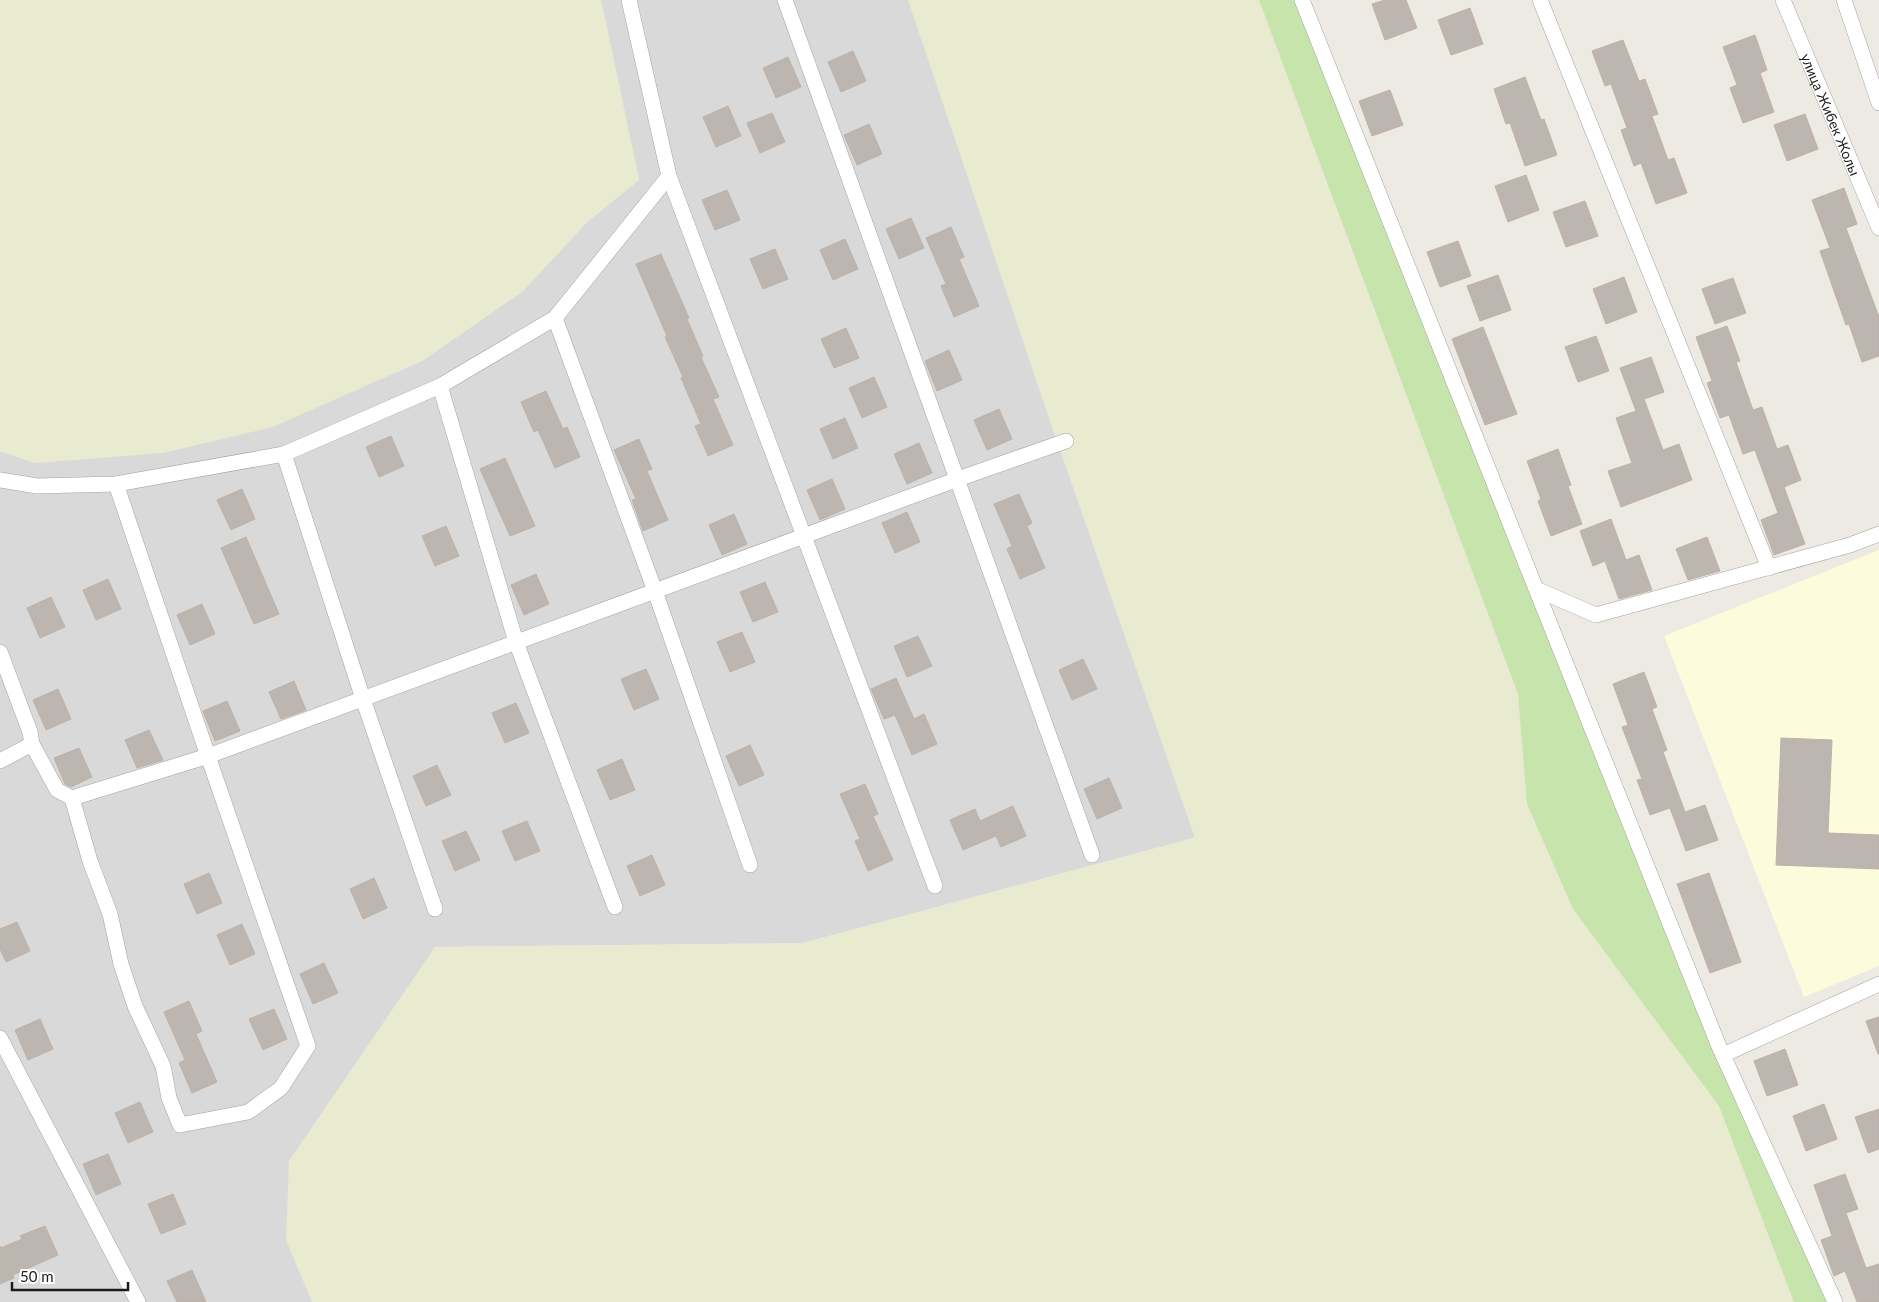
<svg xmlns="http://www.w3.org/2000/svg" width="1879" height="1302" font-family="Lato,sans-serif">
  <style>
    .residential { fill: #dad9d9 }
    .education { fill: #fcfcdc }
    .farmland { fill: #e8ebcf }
    .grass { fill: #c6e4ac }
    .building { fill: #bdb6b0; stroke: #beb1a6 }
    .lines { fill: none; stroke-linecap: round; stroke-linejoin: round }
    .minor-casing { stroke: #a3a3a3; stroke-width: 16 }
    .minor { stroke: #fff; stroke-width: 15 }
    .labels { text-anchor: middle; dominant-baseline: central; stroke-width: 4; stroke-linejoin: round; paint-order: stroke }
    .street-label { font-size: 14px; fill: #1c1c1c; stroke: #fff }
  </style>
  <rect width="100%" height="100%" fill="#edeae3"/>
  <path class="residential" d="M601 0H956L1219 831 803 943 435 947 339 1302H0V451L35 463 422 361 523 291 587 222 639 180Z"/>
  <path class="education" d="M1879 550V966L1804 997 1664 636Z"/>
  <path class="farmland" d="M0 0H601L639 180 587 222 523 291 422 361 273 427 163 453 35 463 0 451Z
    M908 0H1259L1518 694 1527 804 1573 909 1719 1106 1794 1302H312L286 1240 289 1161 435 947 803 943 1195 838 1052 427Z"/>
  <path class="grass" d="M1259 0H1299L1829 1302H1794L1719 1106 1573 909 1527 804 1518 694Z"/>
  <path class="building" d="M1385 0H1406L1417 28 1385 40 1372 4Z
    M1470 8 1483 44 1451 55 1438 20Z
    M1755 35 1767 70 1760 73 1774 112 1743 123 1730 88 1737 85 1723 47Z
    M1623 40 1639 81 1645 79 1658 114 1652 116 1668 160 1674 158 1687 193 1656 204 1641 163 1634 166 1621 130 1627 128 1611 84 1605 86 1592 51Z
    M853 51 866 81 841 92 828 62Z
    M788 57 801 87 776 98 763 68Z
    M1525 77 1541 120 1544 119 1557 155 1525 166 1510 123 1506 124 1494 89Z
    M1390 90 1403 125 1372 136 1359 101Z
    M728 106 741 136 716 147 703 117Z
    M772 113 785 142 760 153 747 123Z
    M1805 114 1818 149 1787 161 1774 125Z
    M869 124 882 154 857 165 844 135Z
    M1526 175 1539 210 1508 222 1495 186Z
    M1844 188 1857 224 1846 228 1879 317V356L1862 362 1849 324 1846 325 1820 251 1830 248 1812 200Z
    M727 190 740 220 715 230 702 200Z
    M1585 201 1598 236 1566 247 1553 212Z
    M911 218 924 248 899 259 886 229Z
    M951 227 964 257 959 259 979 306 954 317 941 286 946 284 926 238Z
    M845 239 858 269 833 280 820 250Z
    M1458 241 1471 276 1440 287 1427 252Z
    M775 249 788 279 763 289 750 259Z
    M661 254 689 318 687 319 703 356 701 357 719 397 713 399 733 445 708 456 695 426 701 424 681 378 683 377 665 337 667 336 636 264Z
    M1498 275 1511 310 1480 321 1467 286Z
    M1624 277 1637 312 1606 324 1593 289Z
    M1733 278 1746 313 1715 324 1702 289Z
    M1727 326 1740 361 1736 362 1753 410 1762 407 1777 449 1788 445 1801 480 1784 487 1805 544 1774 555 1761 520 1778 513 1755 450 1743 454 1729 415 1720 418 1707 383 1712 381 1696 337Z
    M1483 327 1517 414 1485 425 1452 339Z
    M846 328 859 358 834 368 821 339Z
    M1596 336 1609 371 1578 382 1565 347Z
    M949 350 962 380 937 391 925 361Z
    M1651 357 1664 392 1644 399 1663 450 1679 444 1692 480 1621 507 1608 471 1632 463 1616 418 1636 411 1620 368Z
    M874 377 887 407 862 418 849 388Z
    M546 391 563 429 567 427 580 457 555 468 538 430 534 432 521 402Z
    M999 409 1012 439 987 450 974 420Z
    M845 418 858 448 833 459 820 429Z
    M391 436 404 466 379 477 366 447Z
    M639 439 652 469 647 471 668 520 643 531 632 500 636 499 614 450Z
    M919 443 932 473 907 484 894 454Z
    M1558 449 1571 485 1568 486 1582 524 1551 536 1538 501 1541 499 1527 461Z
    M505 458 535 526 510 536 480 469Z
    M832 479 845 509 820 520 807 490Z
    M242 489 255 519 231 530 217 500Z
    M1019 494 1032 523 1027 526 1045 568 1020 579 1007 549 1012 546 994 504Z
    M907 512 920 542 895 553 882 523Z
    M734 514 747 544 722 555 709 525Z
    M1611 519 1626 560 1639 555 1652 590 1619 599 1605 561 1593 566 1580 531Z
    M446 526 459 556 435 566 422 536Z
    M246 537 279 614 254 624 221 548Z
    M1707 537 1720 571 1688 580 1676 549Z
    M536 574 549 604 524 615 511 585Z
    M108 579 121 609 96 620 83 590Z
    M765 582 778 612 753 622 740 592Z
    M51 597 65 627 40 638 27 608Z
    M202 604 215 634 190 645 177 615Z
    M742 632 755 662 730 672 717 642Z
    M918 636 932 666 907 677 894 646Z
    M1083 659 1097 689 1072 700 1059 670Z
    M646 669 659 699 634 710 621 679Z
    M1644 672 1657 707 1652 709 1667 750 1663 752 1685 812 1705 805 1718 840 1686 851 1670 808 1650 815 1637 780 1642 779 1622 727 1628 725 1613 684Z
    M896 678 914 719 924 714 937 744 912 755 895 715 884 719 871 689Z
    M294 681 306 710 281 719 269 692Z
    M58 689 71 719 46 730 33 700Z
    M227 701 240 731 215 741 203 711Z
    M516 703 529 733 505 743 492 713Z
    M149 730 163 760 137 768 125 740Z
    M1781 738 1832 740 1828 833 1879 835V869L1776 865Z
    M750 745 764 775 739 786 726 756Z
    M79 748 92 777 71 787 65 784 54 758Z
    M622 759 635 790 610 800 597 770Z
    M437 765 451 795 426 806 413 776Z
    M1109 778 1122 808 1097 819 1084 789Z
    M865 784 878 814 873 816 893 860 868 871 855 841 860 839 840 794Z
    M1013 806 1026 836 1001 847 996 836 963 850 950 820 975 809 980 821Z
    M527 821 540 851 515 861 502 831Z
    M466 831 480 860 455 871 442 841Z
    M652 855 665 885 640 896 627 866Z
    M209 873 222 903 197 914 184 884Z
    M1709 873 1741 962 1710 973 1677 884Z
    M374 878 387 908 363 919 350 889Z
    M17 922 30 951 6 962 0 949V929Z
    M242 924 255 954 230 965 217 935Z
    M324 963 338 993 313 1004 300 974Z
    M189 1001 202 1031 196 1034 217 1082 192 1093 179 1063 185 1060 164 1012Z
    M274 1009 287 1039 263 1050 249 1019Z
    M1879 1017V1054H1878L1866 1021Z
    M40 1019 53 1049 28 1060 15 1030Z
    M1785 1049 1798 1085 1767 1096 1754 1061Z
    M140 1102 153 1132 128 1143 115 1113Z
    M1824 1104 1837 1139 1806 1151 1793 1116Z
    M1879 1109V1149L1868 1153 1855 1117Z
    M108 1154 121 1184 96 1195 83 1164Z
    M1845 1174 1858 1209 1846 1213 1866 1268 1879 1264V1302H1857L1845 1271 1834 1276 1821 1240 1832 1236 1814 1185Z
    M173 1194 186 1224 161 1234 148 1204Z
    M45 1226 58 1255 13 1275 14 1278 0 1284V1246L1 1248 22 1239 20 1236Z
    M192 1270 206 1302H177L167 1281Z"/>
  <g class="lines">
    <defs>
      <g id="minor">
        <path d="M629 0 669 176 935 886"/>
        <path d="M785 0 1092 855"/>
        <path d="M1302 0 1536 589 1596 615 1850 545 1879 534"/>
        <path d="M1540 0 1769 568"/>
        <path id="s1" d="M1783 0 1879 228"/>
        <path d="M1844 0 1879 103"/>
        <path d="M555 318 655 591 750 865"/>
        <path d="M440 386 516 642 615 907"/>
        <path d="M284 454 363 699 435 909"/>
        <path d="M0 480 37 486 116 484 284 454 440 386 555 318 669 176"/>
        <path d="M1536 589 1718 1044 1835 1302"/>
        <path d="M0 652 30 732 32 744"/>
        <path d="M0 761 32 744 57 790 72 798 208 756 958 479 1066 441"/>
        <path d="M72 798 90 861 110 914 121 964 135 1006 163 1066 169 1098 180 1125 248 1112 281 1088 308 1046 208 756 116 484"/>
        <path d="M0 1038 138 1302"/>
        <path d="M1723 1055 1879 984"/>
      </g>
    </defs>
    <use href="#minor" class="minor-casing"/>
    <use href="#minor" class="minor"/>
  </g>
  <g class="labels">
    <g class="street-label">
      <text stroke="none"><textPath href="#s1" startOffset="124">улица Жибек Жолы</textPath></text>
    </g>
  </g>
  <path d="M12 1282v8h116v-8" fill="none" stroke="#1c1c1c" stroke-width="2.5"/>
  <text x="20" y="1282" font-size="15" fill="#1c1c1c" stroke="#ffffff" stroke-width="4" paint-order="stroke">50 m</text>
</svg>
